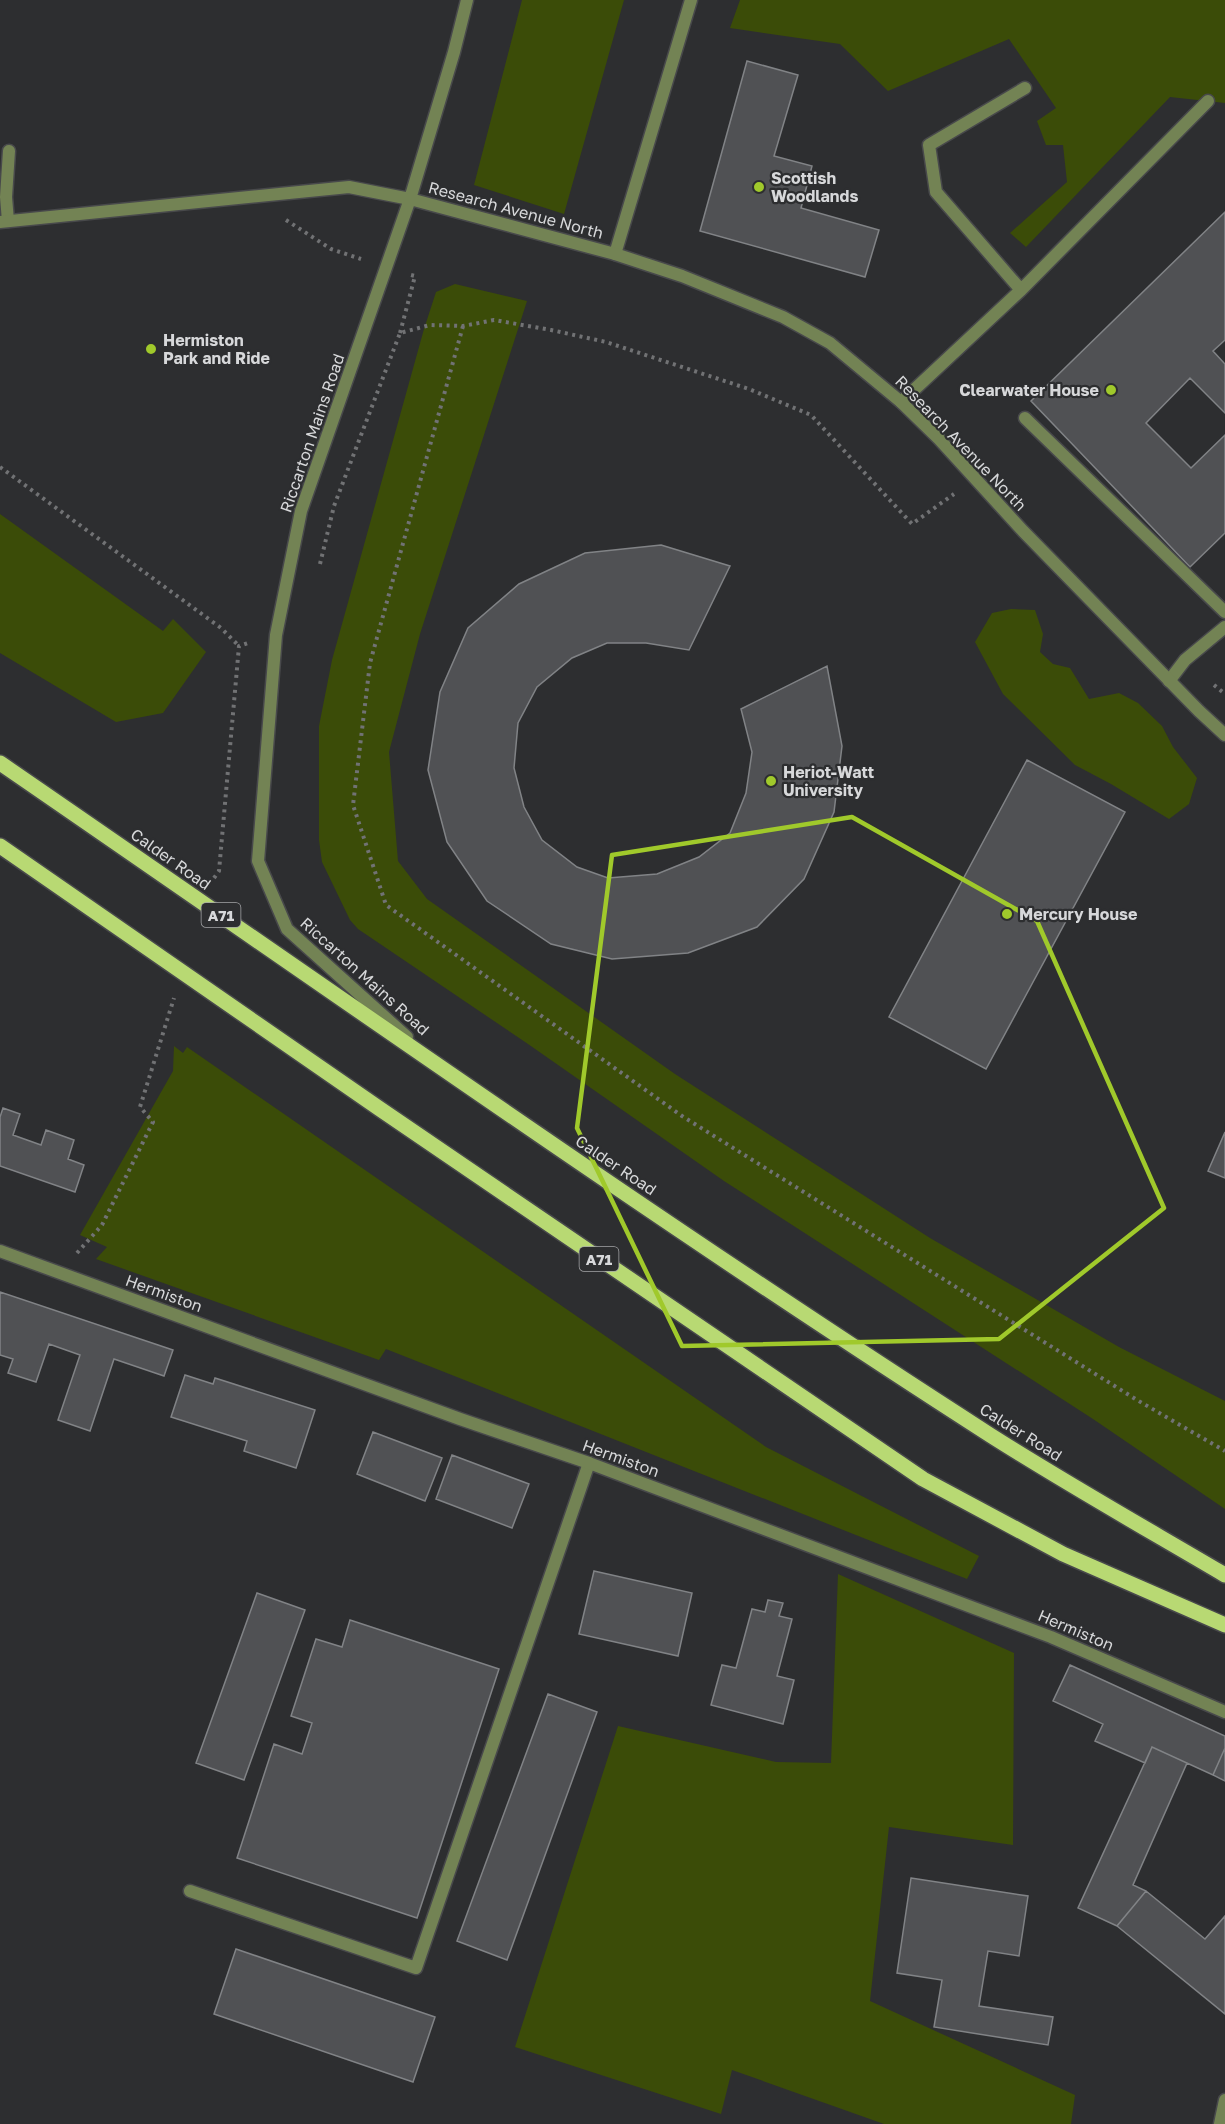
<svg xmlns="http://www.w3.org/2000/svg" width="1225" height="2124" font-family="'Golos Text',sans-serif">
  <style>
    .green { fill: #3b4c08 }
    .building { fill: #505154; stroke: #818386; stroke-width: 1.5 }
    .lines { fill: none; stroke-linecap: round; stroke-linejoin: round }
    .lane-casing { stroke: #48494b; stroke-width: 15 }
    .street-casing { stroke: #48494b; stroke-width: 15 }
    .primary-casing { stroke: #48494b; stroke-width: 18 }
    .path { stroke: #717274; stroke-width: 4; stroke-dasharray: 3 4.5; stroke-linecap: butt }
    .lane { stroke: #738354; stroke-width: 12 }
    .street { stroke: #738354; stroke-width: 12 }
    .primary { stroke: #b8d973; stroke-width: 15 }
    .marked { fill: none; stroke: #a0c92b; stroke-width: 4.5; stroke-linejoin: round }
    .poi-dot { fill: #a0c92b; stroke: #2d2e30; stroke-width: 2 }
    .labels { text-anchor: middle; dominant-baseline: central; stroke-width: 4.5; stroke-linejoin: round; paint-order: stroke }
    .shield { fill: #2d2e30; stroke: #a4a5a7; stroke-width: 1.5 }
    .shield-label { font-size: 15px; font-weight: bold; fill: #d7d8da }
    .poi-label { font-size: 16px; font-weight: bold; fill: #d7d8da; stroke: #2d2e30; text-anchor: start }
    .street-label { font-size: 16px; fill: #d7d8da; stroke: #2d2e30 }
  </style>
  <rect width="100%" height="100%" fill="#2d2e30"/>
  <path class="green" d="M522 0H624L564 214 474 185Z
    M740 0H1225V103L1170 97 1026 247 1010 233 1067 182 1063 145H1046L1037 121 1056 108 1009 39 888 91 840 44 730 28Z
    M455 284 527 301 420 634 389 752 398 861 427 899 675 1074 930 1238 1119 1347 1225 1401V1509L1093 1419 724 1181 528 1044 358 929 350 920 322 862 319 840V726L332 660 424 329 436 292Z
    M0 514 163 631 173 619 206 652 163 713 116 722 0 653Z
    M1011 609 1035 610 1043 634 1040 652 1053 664 1070 668 1089 699 1119 693 1138 703 1162 726 1173 747 1197 778 1189 804 1169 819 1111 784 1075 765 1003 694 975 642 992 613Z
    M174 1046 183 1053 187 1047 766 1447 979 1556 967 1579 386 1349 379 1360 96 1259 107 1247 80 1235 173 1071Z
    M838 1574 1014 1653 1013 1845 889 1827 870 2001 1075 2095 1071 2124H884L732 2070 721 2114 515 2047 618 1726 776 1762 831 1763Z"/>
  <path class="building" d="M747 61 798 75 774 156 812 166 801 208 879 230 865 277 700 231Z
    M1225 212V340L1213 351 1225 364V413L1190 378 1146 423 1191 468 1225 435V533L1190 567 1031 401Z
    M661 545 730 566 689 650 646 643H607L572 658 537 687 518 723 514 768 524 807 542 840 577 867 608 878 657 874 699 857 730 833 746 793 752 752 741 709 827 666 842 746 834 812 804 879 757 927 688 953 612 959 551 944 487 901 447 842 428 770 440 692 468 628 519 584 585 553Z
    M1027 760 1125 812 986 1069 889 1017Z
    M3 1108 20 1114 13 1135 41 1145 46 1130 74 1140 68 1159 84 1165 75 1192 0 1166V1117Z
    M1225 1132V1178L1208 1171Z
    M0 1292 173 1350 164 1376 114 1359 90 1431 58 1420 80 1355 49 1344 36 1382 8 1373 13 1359 0 1355Z
    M185 1375 213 1384 215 1378 315 1410 296 1468 244 1451 247 1441 171 1417Z
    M373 1432 442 1458 425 1501 357 1474Z
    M452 1455 529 1484 512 1528 436 1499Z
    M594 1571 692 1593 678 1656 579 1634Z
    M257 1593 305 1610 244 1780 196 1763Z
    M768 1600 783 1603 779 1616 792 1619 777 1676 794 1680 783 1724 711 1705 722 1665 736 1668 752 1609 765 1612Z
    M350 1620 499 1669 417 1918 237 1858 274 1744 302 1754 312 1723 291 1716 316 1639 342 1647Z
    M1070 1665 1225 1736V1748L1213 1775 1152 1747 1145 1763 1095 1741 1103 1724 1053 1701Z
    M548 1694 597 1712 507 1960 457 1941Z
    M1152 1747 1187 1763 1133 1885 1146 1891 1117 1926 1078 1908Z
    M1225 1748V1781L1213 1775Z
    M911 1878 1028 1896 1019 1956 988 1951 979 2006 1053 2017 1048 2045 934 2027 942 1980 897 1973Z
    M1146 1891 1205 1939 1225 1916V2014L1117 1926Z
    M236 1949 435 2017 413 2082 214 2014Z"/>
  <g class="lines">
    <defs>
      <path id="lane" d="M8 221 6 197 9 151
        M615 254 691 0
        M1021 290 936 192 929 145 1025 88
        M901 402 1021 290 1208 101
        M1025 418 1225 612
        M1169 681 1185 660 1225 627
        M190 1891 416 1968 589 1463
        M1220 2124 1225 2100"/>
      <path id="street" d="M0 222 349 187 410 199 615 254 682 276 783 317 830 343 901 402 939 439 1023 531 1199 711 1225 735
        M407 1037 287 929 258 861 276 635 301 511 410 199 454 52 467 0
        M0 1251 460 1419 589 1463 1051 1637 1225 1712"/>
      <path id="primary" d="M0 763C329 989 655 1220 990 1435 1067 1484 1147 1529 1225 1575
        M0 846 380 1109 923 1479 1063 1554 1225 1625"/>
    </defs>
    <use href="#lane" class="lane-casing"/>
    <use href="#street" class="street-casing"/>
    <use href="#primary" class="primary-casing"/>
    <path class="path" d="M286 220 331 249 361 259
      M463 326 370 663 353 805 386 905 682 1116 1137 1400 1225 1451
      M400 333 415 276 411 275
      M0 467 221 628 239 646
      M320 564 334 506 400 333 430 325 463 326 494 320 551 330 606 342 749 389 811 415 912 524 954 494
      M1214 685 1225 694
      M214 878 219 871 239 646 248 643
      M77 1253 102 1225 153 1122 140 1107 174 998"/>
    <use href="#lane" class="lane"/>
    <use href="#street" class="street"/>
    <use href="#primary" class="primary"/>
  </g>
  <path class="marked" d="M852 817 1037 921 1164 1208 999 1339 682 1346 577 1128 612 855Z"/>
  <g class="poi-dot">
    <circle cx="759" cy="187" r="6"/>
    <circle cx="151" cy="349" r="6"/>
    <circle cx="1111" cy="390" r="6"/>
    <circle cx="771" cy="781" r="6"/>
    <circle cx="1007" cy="914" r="6"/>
  </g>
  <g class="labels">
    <g class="shield">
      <rect x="201.5" y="903" width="39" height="24" rx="4.5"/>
      <rect x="579.5" y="1247" width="39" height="24" rx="4.5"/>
    </g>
    <g class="shield-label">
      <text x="221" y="915">A71</text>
      <text x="599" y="1259">A71</text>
    </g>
    <g class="poi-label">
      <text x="771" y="178">Scottish<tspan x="771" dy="18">Woodlands</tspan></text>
      <text x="163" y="340">Hermiston<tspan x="163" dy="18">Park and Ride</tspan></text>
      <text x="1099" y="390" text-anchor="end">Clearwater House</text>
      <text x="783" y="772">Heriot-Watt<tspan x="783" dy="18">University</tspan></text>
      <text x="1019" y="914">Mercury House</text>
    </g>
    <g class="street-label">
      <text transform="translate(516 210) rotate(15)">Research Avenue North</text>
      <text transform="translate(312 433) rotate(-71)">Riccarton Mains Road</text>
      <text transform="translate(961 443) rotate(46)">Research Avenue North</text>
      <text transform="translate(171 859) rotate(35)">Calder Road</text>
      <text transform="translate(365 976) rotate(42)">Riccarton Mains Road</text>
      <text transform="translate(616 1165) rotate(34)">Calder Road</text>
      <text transform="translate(164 1293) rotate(20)">Hermiston</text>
      <text transform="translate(1021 1432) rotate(32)">Calder Road</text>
      <text transform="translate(621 1458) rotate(20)">Hermiston</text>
      <text transform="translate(1076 1630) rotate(23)">Hermiston</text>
    </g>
  </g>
</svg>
